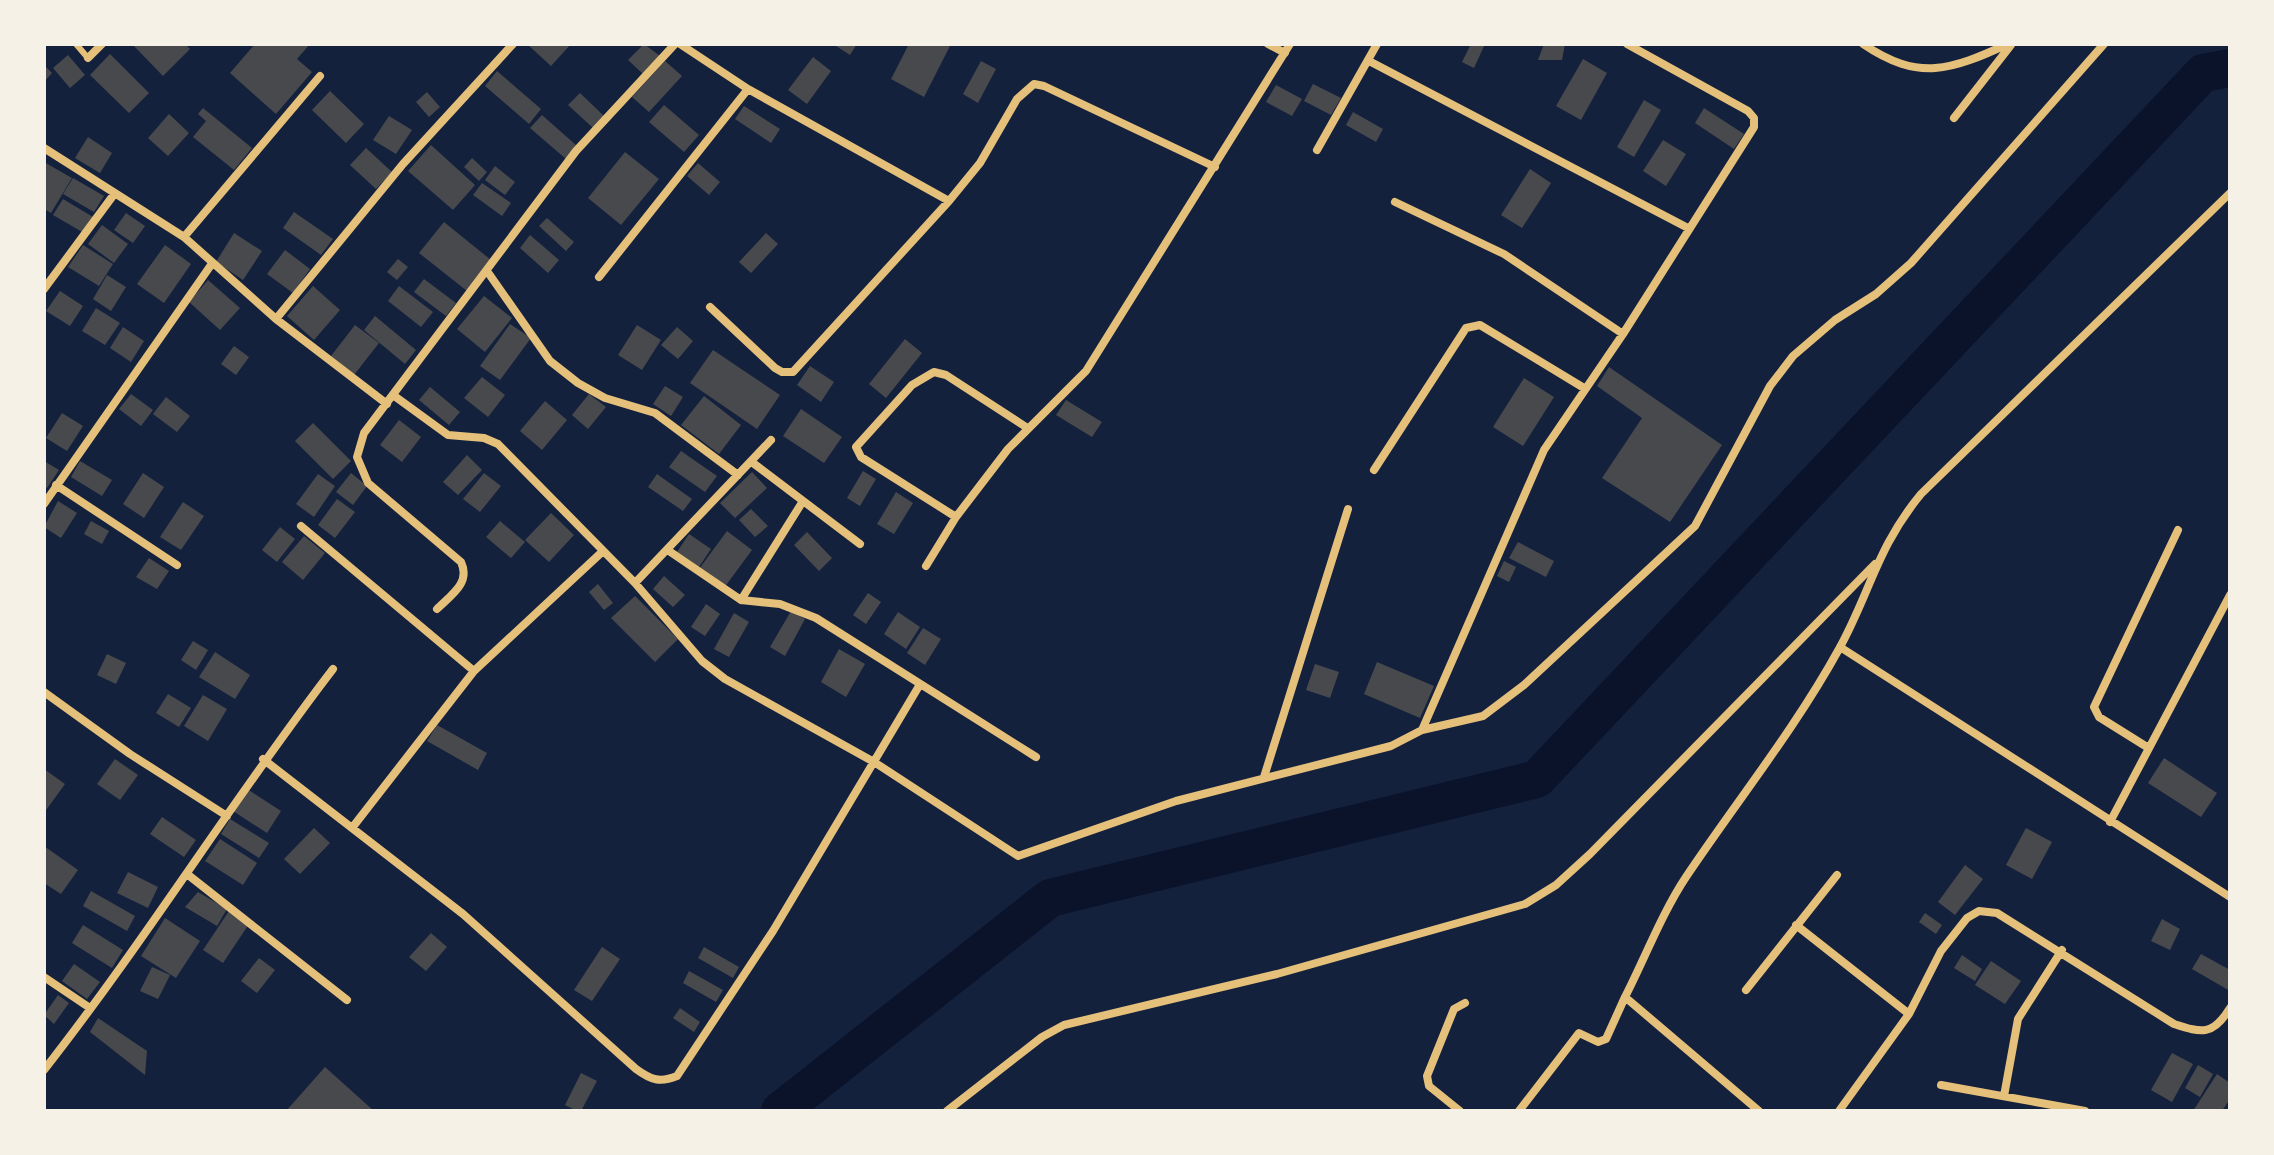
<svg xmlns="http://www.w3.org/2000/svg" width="2274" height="1155" font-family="'Open Sans',sans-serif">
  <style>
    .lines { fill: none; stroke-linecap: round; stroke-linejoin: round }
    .river { stroke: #0b132b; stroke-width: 38 }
    .building { fill: #48494c }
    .service { stroke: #e5c07b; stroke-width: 6 }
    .minor { stroke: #e5c07b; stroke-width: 8 }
  </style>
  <rect width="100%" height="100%" fill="#14213d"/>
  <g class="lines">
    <path class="river" d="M780 1111 1050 898 1537 779 2203 73 2230 68"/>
  </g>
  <path class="building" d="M132 44H185L190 49 163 76Z
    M255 44H310L297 59 312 72 276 114 230 73Z
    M527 44H571L551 66Z
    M644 44 660 56 643 74 628 60Z
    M833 44H857L850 55Z
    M909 44H951L924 97 891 79Z
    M1471 44H1485L1474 68 1462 62Z
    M1544 44H1565L1562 60H1538Z
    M110 54 149 93 129 113 90 75Z
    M68 55 85 75 70 88 53 68Z
    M813 57 831 71 807 104 788 90Z
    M1583 59 1607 73 1581 120 1556 106Z
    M665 61 682 76 649 112 632 97Z
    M981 61 996 69 978 103 963 94Z
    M44 65 52 73 44 82Z
    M497 71 541 109 529 124 485 86Z
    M1313 84 1341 98 1331 115 1304 101Z
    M1276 85 1302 99 1292 116 1266 102Z
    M330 91 364 124 346 143 312 110Z
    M427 92 440 107 429 117 416 102Z
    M580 93 604 116 593 128 568 105Z
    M1644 100 1661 110 1634 157 1617 147Z
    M664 105 699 135 684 152 649 122Z
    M744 106 780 129 771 143 735 119Z
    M203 108 252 148 234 170 193 137 206 121 198 114Z
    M1704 108 1744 134 1734 149 1695 123Z
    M1353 112 1383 129 1376 142 1346 125Z
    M169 114 189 133 168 156 148 138Z
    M542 115 577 146 566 159 530 128Z
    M389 116 412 130 396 154 373 140Z
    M88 137 112 153 100 173 75 158Z
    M1663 140 1686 154 1666 186 1643 171Z
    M431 145 475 185 453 210 408 171Z
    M366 148 392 172 376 189 350 165Z
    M625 152 659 179 621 225 588 198Z
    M472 158 487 172 479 181 464 167Z
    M44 162 72 178 51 213 44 209Z
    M698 163 720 182 709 195 687 176Z
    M495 166 515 182 505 195 485 180Z
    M1530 169 1551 183 1522 228 1501 215Z
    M73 178 104 196 94 212 63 194Z
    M482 183 511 203 502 216 473 195Z
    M63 199 93 217 84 233 53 215Z
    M294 212 333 239 321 255 283 228Z
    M126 213 145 226 133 243 114 230Z
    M547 218 574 242 566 251 539 226Z
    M444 222 491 260 467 291 419 253Z
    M102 225 128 244 114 263 88 244Z
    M234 233 262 251 243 280 216 262Z
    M766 233 778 244 751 273 739 262Z
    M530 235 559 260 548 273 520 248Z
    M83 245 113 264 99 286 68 267Z
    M165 245 191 264 164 303 137 284Z
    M285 250 310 269 293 293 267 274Z
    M398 259 408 267 397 280 387 272Z
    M107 275 126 287 111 311 93 299Z
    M424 279 456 303 446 316 414 292Z
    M208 280 240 308 220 330 189 302Z
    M313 286 340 310 314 340 287 316Z
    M399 286 433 312 421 327 388 301Z
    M60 291 83 306 70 326 46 311Z
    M484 296 512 318 485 352 457 329Z
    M96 308 120 323 105 345 82 331Z
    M375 316 416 350 405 364 364 330Z
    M510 324 531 338 500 380 480 366Z
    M355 325 379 343 354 375 331 356Z
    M637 325 661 340 642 370 618 355Z
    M123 327 144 341 131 362 110 348Z
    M677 327 693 341 678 359 661 345Z
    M905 339 922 353 886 398 869 384Z
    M234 346 249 357 236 375 221 364Z
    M713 350 780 395 757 429 690 383Z
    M810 366 834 382 821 402 797 385Z
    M1609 367 1722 445 1670 522 1602 478 1642 418 1597 386Z
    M482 377 505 395 488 417 464 398Z
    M1524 378 1554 397 1523 446 1493 427Z
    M665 386 683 397 671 416 653 404Z
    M430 387 460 412 449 425 419 400Z
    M131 394 153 410 141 426 119 409Z
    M589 394 606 407 588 429 572 415Z
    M704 396 741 425 719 454 681 425Z
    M166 397 190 416 177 432 153 414Z
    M1066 400 1102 422 1092 437 1056 415Z
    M545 401 567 420 542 450 520 431Z
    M801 409 842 437 824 463 783 436Z
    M62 413 83 426 67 451 46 438Z
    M399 420 421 437 402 462 380 445Z
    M313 423 351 461 333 479 295 441Z
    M681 451 717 476 705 492 669 467Z
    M467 455 482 470 458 495 443 482Z
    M44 461 59 470 47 488 44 486Z
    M80 461 112 480 102 496 71 477Z
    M863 471 876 479 860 506 847 498Z
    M752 472 767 488 735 518 720 503Z
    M143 473 164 487 144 518 123 504Z
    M351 473 367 486 353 505 336 492Z
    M484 473 501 486 480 512 463 499Z
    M318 474 335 486 314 517 296 504Z
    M657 474 692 499 683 511 648 487Z
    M896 492 913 503 894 534 877 524Z
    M337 499 355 512 335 538 318 525Z
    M58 501 77 513 61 538 44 527Z
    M183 502 204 516 181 550 160 537Z
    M751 509 768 526 755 537 739 520Z
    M551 513 574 535 549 562 525 540Z
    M91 521 109 531 102 544 84 534Z
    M500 521 525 542 511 558 486 537Z
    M280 527 295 539 277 562 262 550Z
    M727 531 752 550 724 588 699 569Z
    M807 532 832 558 819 571 794 545Z
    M689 534 711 549 699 567 677 552Z
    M304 536 325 553 303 580 282 562Z
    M1518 542 1554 561 1546 577 1509 558Z
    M149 558 169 571 157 589 136 577Z
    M1504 561 1516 567 1509 582 1497 576Z
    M664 576 685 595 673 607 653 589Z
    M598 584 613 603 604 610 589 592Z
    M868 593 881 602 866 624 853 615Z
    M635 596 678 639 655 662 611 618Z
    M706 604 720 614 705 636 691 627Z
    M791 611 805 619 785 656 770 647Z
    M898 612 920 627 906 649 884 634Z
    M734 613 749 622 729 657 714 649Z
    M923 628 941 639 925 665 907 653Z
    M193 641 208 650 196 670 181 660Z
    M839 649 865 664 846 697 821 682Z
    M215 652 250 675 235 699 199 677Z
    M107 654 126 663 116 684 97 675Z
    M1377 662 1434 686 1420 718 1364 694Z
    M1315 664 1339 672 1330 698 1306 690Z
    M168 694 191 708 179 727 156 713Z
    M203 695 227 709 208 741 184 726Z
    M437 725 487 753 478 770 427 741Z
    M2164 758 2217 793 2201 817 2148 783Z
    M115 759 138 775 120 800 97 784Z
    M44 769 65 784 44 813Z
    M247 789 281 811 267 833 233 811Z
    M162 817 196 840 184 857 150 834Z
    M230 819 269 843 259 858 221 834Z
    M314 828 330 843 300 874 284 859Z
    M2026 828 2052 842 2032 879 2006 865Z
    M220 839 257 863 243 885 205 861Z
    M44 846 78 870 61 894 44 883Z
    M1965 865 1983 879 1955 915 1938 902Z
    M128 872 158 887 148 908 117 893Z
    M91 891 135 916 127 931 83 906Z
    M198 892 227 909 217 926 185 907Z
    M229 911 249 924 223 963 203 950Z
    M1925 913 1942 925 1936 934 1919 922Z
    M165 918 200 941 176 978 141 956Z
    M2162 919 2180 929 2170 950 2151 941Z
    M83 925 123 950 112 968 72 943Z
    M431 933 447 947 426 971 409 957Z
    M602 947 620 959 592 1001 574 990Z
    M704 947 739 967 733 978 698 958Z
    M2201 954 2230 970V991L2192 969Z
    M1962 955 1982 969 1975 981 1954 968Z
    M259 958 275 970 257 993 241 981Z
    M1991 961 2021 981 2005 1004 1975 985Z
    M74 964 100 982 87 999 62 981Z
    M152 967 170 975 158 999 140 991Z
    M689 971 723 990 716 1002 683 983Z
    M58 995 69 1003 54 1024 44 1015Z
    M680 1008 700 1022 694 1032 673 1018Z
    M98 1018 147 1051 145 1075 90 1032Z
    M2172 1053 2193 1064 2172 1102 2151 1090Z
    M2198 1065 2213 1074 2200 1097 2185 1088Z
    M325 1067 374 1111H286Z
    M581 1073 597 1081 581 1111H577L565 1105Z
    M2217 1074 2230 1083V1099L2222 1111H2193Z"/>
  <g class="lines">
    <path class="service" d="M76 44 88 58"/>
    <path class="minor" d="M680 44 748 89
      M1268 44 1285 53
      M1863 44C1919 82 1951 70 2008 44
      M88 58 102 44
      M1369 61 1688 228
      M1954 118 2011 45
      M44 148 184 237 276 319 387 404
      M1317 150 1377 44
      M1395 202 1504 254 1623 334
      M184 237 320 76
      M487 271 550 361 578 383 605 398 655 413 738 475
      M599 277 748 89 949 201
      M44 289 115 193
      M710 307 775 368 782 372H793L949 201 980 163 1017 99 1034 84 1044 86 1215 167
      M276 319 403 164 513 44
      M393 395 448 435 484 438 498 444 635 583 702 661 725 679 874 762 1018 856 1176 801 1391 746 1422 730 1544 450 1623 334 1754 127V118L1748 111 1627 44
      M753 463 860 544
      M1374 470 1466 328 1480 325 1584 388
      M56 485 177 565
      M44 504 211 265
      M956 517 861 457 856 447 912 385 934 372 946 375 1026 427
      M301 526 474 671
      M669 551 741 600 780 604 816 618 1036 757
      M926 566 956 517 1008 449 1086 371 1290 44
      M635 583 771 440
      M741 600 803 501
      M437 609C451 595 471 583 461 562L368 483 357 457 364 433 576 151 675 44
      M1840 647 2230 897
      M44 692 130 754 227 816
      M1422 730 1483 716 1524 685 1695 526 1770 386 1793 356 1835 320 1876 294 1911 263 2104 44
      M2147 747 2099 717 2094 707 2178 530
      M263 759 463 914 636 1069C651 1080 660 1083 677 1076L773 931 919 686
      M1264 777 1348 509
      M2110 822 2230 595
      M352 828 474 671 602 552
      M187 874 347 1000
      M1796 925 1909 1014
      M44 977 90 1008
      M1746 990 1837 875
      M1625 997C1645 958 1662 913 1686 877 1737 801 1795 729 1839 649 1870 593 1877 547 1921 494L2230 193
      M44 1070C146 940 233 799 333 669
      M1941 1085 2085 1111
      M2004 1096 2018 1019 2062 950
      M947 1111 1042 1037 1064 1025 1277 974 1525 904 1556 885 1590 854 1875 564
      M1460 1111 1429 1086 1427 1076 1454 1009 1465 1003
      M1519 1111 1579 1033 1598 1042 1606 1039 1625 997 1759 1111
      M1839 1111 1909 1014 1941 951 1967 918 1979 911 1997 913 2174 1024C2202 1033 2213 1036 2230 1008"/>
  </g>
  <rect width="2274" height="1155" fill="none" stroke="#f6f1e7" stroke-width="92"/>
</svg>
